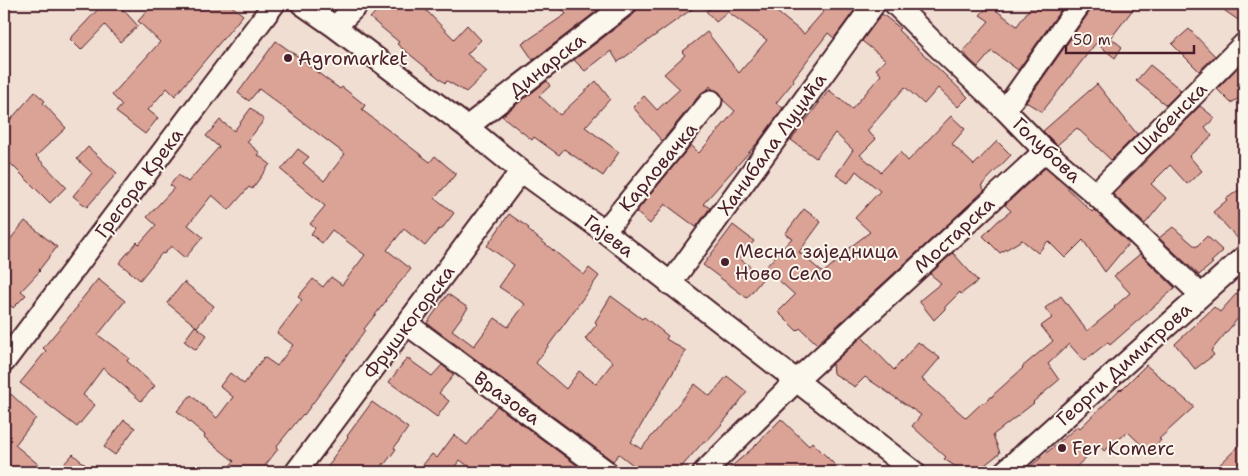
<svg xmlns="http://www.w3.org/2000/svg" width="1248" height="476" font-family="'Shantell Sans',sans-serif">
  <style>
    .building { fill: #dba396; stroke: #4a1f2b }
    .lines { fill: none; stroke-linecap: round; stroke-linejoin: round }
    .minor-casing { stroke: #4a1f2b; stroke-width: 25 }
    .minor { stroke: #fbf7ec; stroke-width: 21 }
    .poi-dot { fill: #4a1f2b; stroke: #fbf7ec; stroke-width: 2 }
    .labels { text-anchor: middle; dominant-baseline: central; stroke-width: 4; stroke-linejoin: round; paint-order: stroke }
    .poi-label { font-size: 19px; fill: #4a1f2b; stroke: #fbf7ec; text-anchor: start }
    .street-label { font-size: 19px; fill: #4a1f2b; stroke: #fbf7ec }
  </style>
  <rect width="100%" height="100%" fill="#f1ded2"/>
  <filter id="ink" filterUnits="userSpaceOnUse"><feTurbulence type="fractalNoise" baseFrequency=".02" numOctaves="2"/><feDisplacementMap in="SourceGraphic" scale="10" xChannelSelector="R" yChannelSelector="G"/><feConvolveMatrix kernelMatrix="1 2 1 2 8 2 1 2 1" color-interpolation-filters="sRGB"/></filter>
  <g filter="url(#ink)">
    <path class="building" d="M103 4H118L138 26 120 42 105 25 81 50 70 39Z
      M154 4H229L243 15 175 96 167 88 148 110 158 118 145 134 116 112 122 105 112 95 160 42 138 21Z
      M383 4H420L454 39 467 25 481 40 467 54 487 72 466 92 447 81 445 83 397 44 399 42 370 18Z
      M557 4H606L533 60 522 44 566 14Z
      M638 4H699L618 62 611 51 585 71 574 60 634 14 637 9Z
      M717 4H767L804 34 830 4H859L834 38 828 33 793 79 794 81 776 103 783 108 759 141 703 204 710 208 696 227 665 204 650 224 636 212 691 145 699 153 735 111 723 100 722 96 719 92 712 89 710 86 708 89 701 93 662 141 633 107 644 96 657 110 680 89 664 74 685 55 682 52 707 32 739 73 767 40 728 12 716 22 706 11Z
      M1033 4H1065L1018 70 992 51 978 67 969 59 963 51 989 21 980 15 989 5 1017 26Z
      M1092 4H1137L1111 38 1122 47 1115 58 1096 43 1042 112 1026 102 1090 11Z
      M1215 4H1244V24Z
      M882 14 900 28 898 30 968 97 958 107 938 88 924 104 905 87 867 131 876 139 860 155 881 172 900 152 908 161 951 116 965 129 952 144 974 165 997 141 1011 155 981 186 985 190 817 344 800 328 797 331 778 312 795 295 765 268 792 238 785 234 804 209 821 222 799 252 823 273 846 253 845 251 870 232 855 218 880 191 856 171 848 183 836 175 853 150 835 133 816 158 791 140 829 90 852 109 881 75 876 69 886 60 862 41Z
      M1189 29 1215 56 1199 71 1172 44Z
      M276 41 307 63 306 64 340 89 342 87 365 105 362 110 430 162 435 156 456 174 435 198 454 213 441 230 439 229 425 246 404 229 387 250 411 269 385 300 386 301 364 329 365 330 330 380 304 415 303 414 276 447 278 449 260 472H225L234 461 204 437 205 435 177 411 191 395 217 418 233 397 220 386 230 373 244 384 264 357 277 366 293 345 277 333 302 300 298 297 313 279 323 287 331 277 342 285 365 255 332 230 322 243 311 234 315 228 310 224 325 206 281 170 298 149 309 157 303 163 324 181 345 154 259 89 249 101 238 93Z
      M1244 61V95L1231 103 1217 89Z
      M1150 65 1181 90 1166 105 1136 81Z
      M547 81 550 86 539 96 560 115 596 81 610 99 585 127 619 152 603 176 564 149 559 155 534 137 532 140 502 116Z
      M1097 84 1137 134 1111 160 1077 128 1057 145 1043 131Z
      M35 92 45 101 43 103 66 128 36 156 66 187 50 203 4 157V127Z
      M1200 106 1215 118 1205 127 1212 136 1189 156 1202 171 1187 184 1170 165 1151 184 1166 198 1145 224 1113 194Z
      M251 108 264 120 247 142 260 153 258 155 270 164 252 189 249 187 229 210 212 195 188 225 203 237 185 258 171 246 164 254 162 253 140 280 119 263 137 242 139 244 156 225 147 217 174 188 170 185 178 175 188 182 219 147 206 136 220 120 234 131Z
      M88 147 117 173 87 207 73 196 92 173 77 159Z
      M1045 168 1059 180 1092 212 1094 210 1129 243 1105 272 1083 240 1065 258 1048 241 1038 253 1022 240 1000 253 983 236 998 221 1011 211 1005 205Z
      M1244 186V245L1213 212 1227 200 1226 199Z
      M509 214 529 228 528 230 584 275 589 268 599 276 536 363 566 389 579 371 596 384 613 362 585 339 597 324 595 322 611 296 642 319 644 317 668 336 666 339 686 351 631 442 641 449 695 384 710 396 727 376 747 392 722 424 706 442 704 441 677 472H642L619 454 613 461 427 323 448 294 468 308 452 330 474 346 495 318 508 327 525 304 499 287 514 265 487 246Z
      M25 221 57 247 39 270 40 271 21 291 26 295 13 308 4 299V247Z
      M733 225 754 241 740 259 764 277 747 298 703 265Z
      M1173 227 1196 247 1207 236 1223 251 1211 262 1213 263 1199 275 1159 238Z
      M953 253 978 281 961 294 960 292 945 307V309L934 320 919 301 941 283 930 274Z
      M1140 254 1175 288 1110 345 1108 342 1084 361 1069 344 1048 364 1059 380 1033 402 1034 403 993 435 1000 453 976 472H964L944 459 946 457 912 426 921 415 865 377 855 387 833 373 832 364 862 337 894 370 918 342 940 358 922 379 966 418 983 402 984 403 991 397H992L993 395 1023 368 1022 367 1053 341 1041 326 1052 318 1045 308 1061 296 1087 331 1115 308 1114 307 1130 293 1114 276Z
      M98 279 125 301 98 335 129 358 127 361 155 386 141 401 103 368 83 395 95 405 77 427 20 383 46 351 43 348 78 306 77 305Z
      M184 282 214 306 197 327 167 303Z
      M1237 293 1244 299V311L1211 351 1214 355 1195 369 1175 344 1214 307 1220 312Z
      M195 326 207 335 196 350 184 341Z
      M407 358 432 376 442 365 454 375 439 393 449 401 437 417 389 382Z
      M1146 365 1194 407 1159 439 1161 440 1150 453 1128 432 1104 451 1099 445 1071 472H1024L1078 426 1080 428 1120 389 1121 390Z
      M11 394 36 418 15 445 39 465 33 472H4V403Z
      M372 402 408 428 394 448 396 449 384 465 383 463 377 472H323L333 460 332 459 348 437 347 436Z
      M497 406 586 472H476L460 460 452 470 454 472H417L432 454 437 458 454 435 467 445Z
      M781 419 809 446 812 442 842 472H725L754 447Z
      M124 420 135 428 115 455 104 447Z
      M1244 441V472H1212Z
      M73 454 93 472H71L63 465Z"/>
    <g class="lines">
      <defs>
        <path id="minor" d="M302 4 335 27 467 127 521 171 601 229 914 472
          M895 4 937 46 1005 110 1045 151 1095 194 1201 295
          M335 27 358 4
          M1005 110 1080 4
          M467 127 626 4
          M1095 194 1244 44
          M601 229 612 222 711 101
          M670 284 874 4
          M407 324 607 472
          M4 362 274 4
          M296 472 521 171
          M704 472 797 380 1045 151
          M1004 472 1244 257"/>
      </defs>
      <use href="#minor" class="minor-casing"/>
      <use href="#minor" class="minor"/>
    </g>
  </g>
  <g class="poi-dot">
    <circle cx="288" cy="58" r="5"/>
    <circle cx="725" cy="262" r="5"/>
    <circle cx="1062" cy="448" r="5"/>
  </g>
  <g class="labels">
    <g class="poi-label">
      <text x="298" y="58">Agromarket</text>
      <text x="735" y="251">Месна заједница<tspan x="735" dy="22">Ново Село</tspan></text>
      <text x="1072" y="448">Fer Komerc</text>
    </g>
    <g class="street-label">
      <text transform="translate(547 65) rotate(-38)">Динарска</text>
      <text transform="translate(1170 119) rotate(-45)">Шибенска</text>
      <text transform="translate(772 144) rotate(-54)">Ханибала Луцића</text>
      <text transform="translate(1047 150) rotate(43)">Голубова</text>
      <text transform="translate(658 167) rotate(-50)">Карловачка</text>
      <text transform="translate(139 183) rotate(-53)">Грегора Крека</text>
      <text transform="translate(954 235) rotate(-43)">Мостарска</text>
      <text transform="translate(609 236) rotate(37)">Гајева</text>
      <text transform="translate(409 322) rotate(-53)">Фрушкогорска</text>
      <text transform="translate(1124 364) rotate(-42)">Георги Димитрова</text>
      <text transform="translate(507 398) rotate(36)">Вразова</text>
    </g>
  </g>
  <rect width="1248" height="476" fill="none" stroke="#fbf7ec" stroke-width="20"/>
  <rect x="10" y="10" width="1228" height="456" fill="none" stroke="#4a1f2b" stroke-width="2" filter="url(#ink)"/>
  <path d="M1066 45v8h128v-8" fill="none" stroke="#4a1f2b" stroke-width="2.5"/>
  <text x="1073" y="45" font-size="15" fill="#4a1f2b" stroke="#fbf7ec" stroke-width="4" paint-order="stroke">50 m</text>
</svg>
